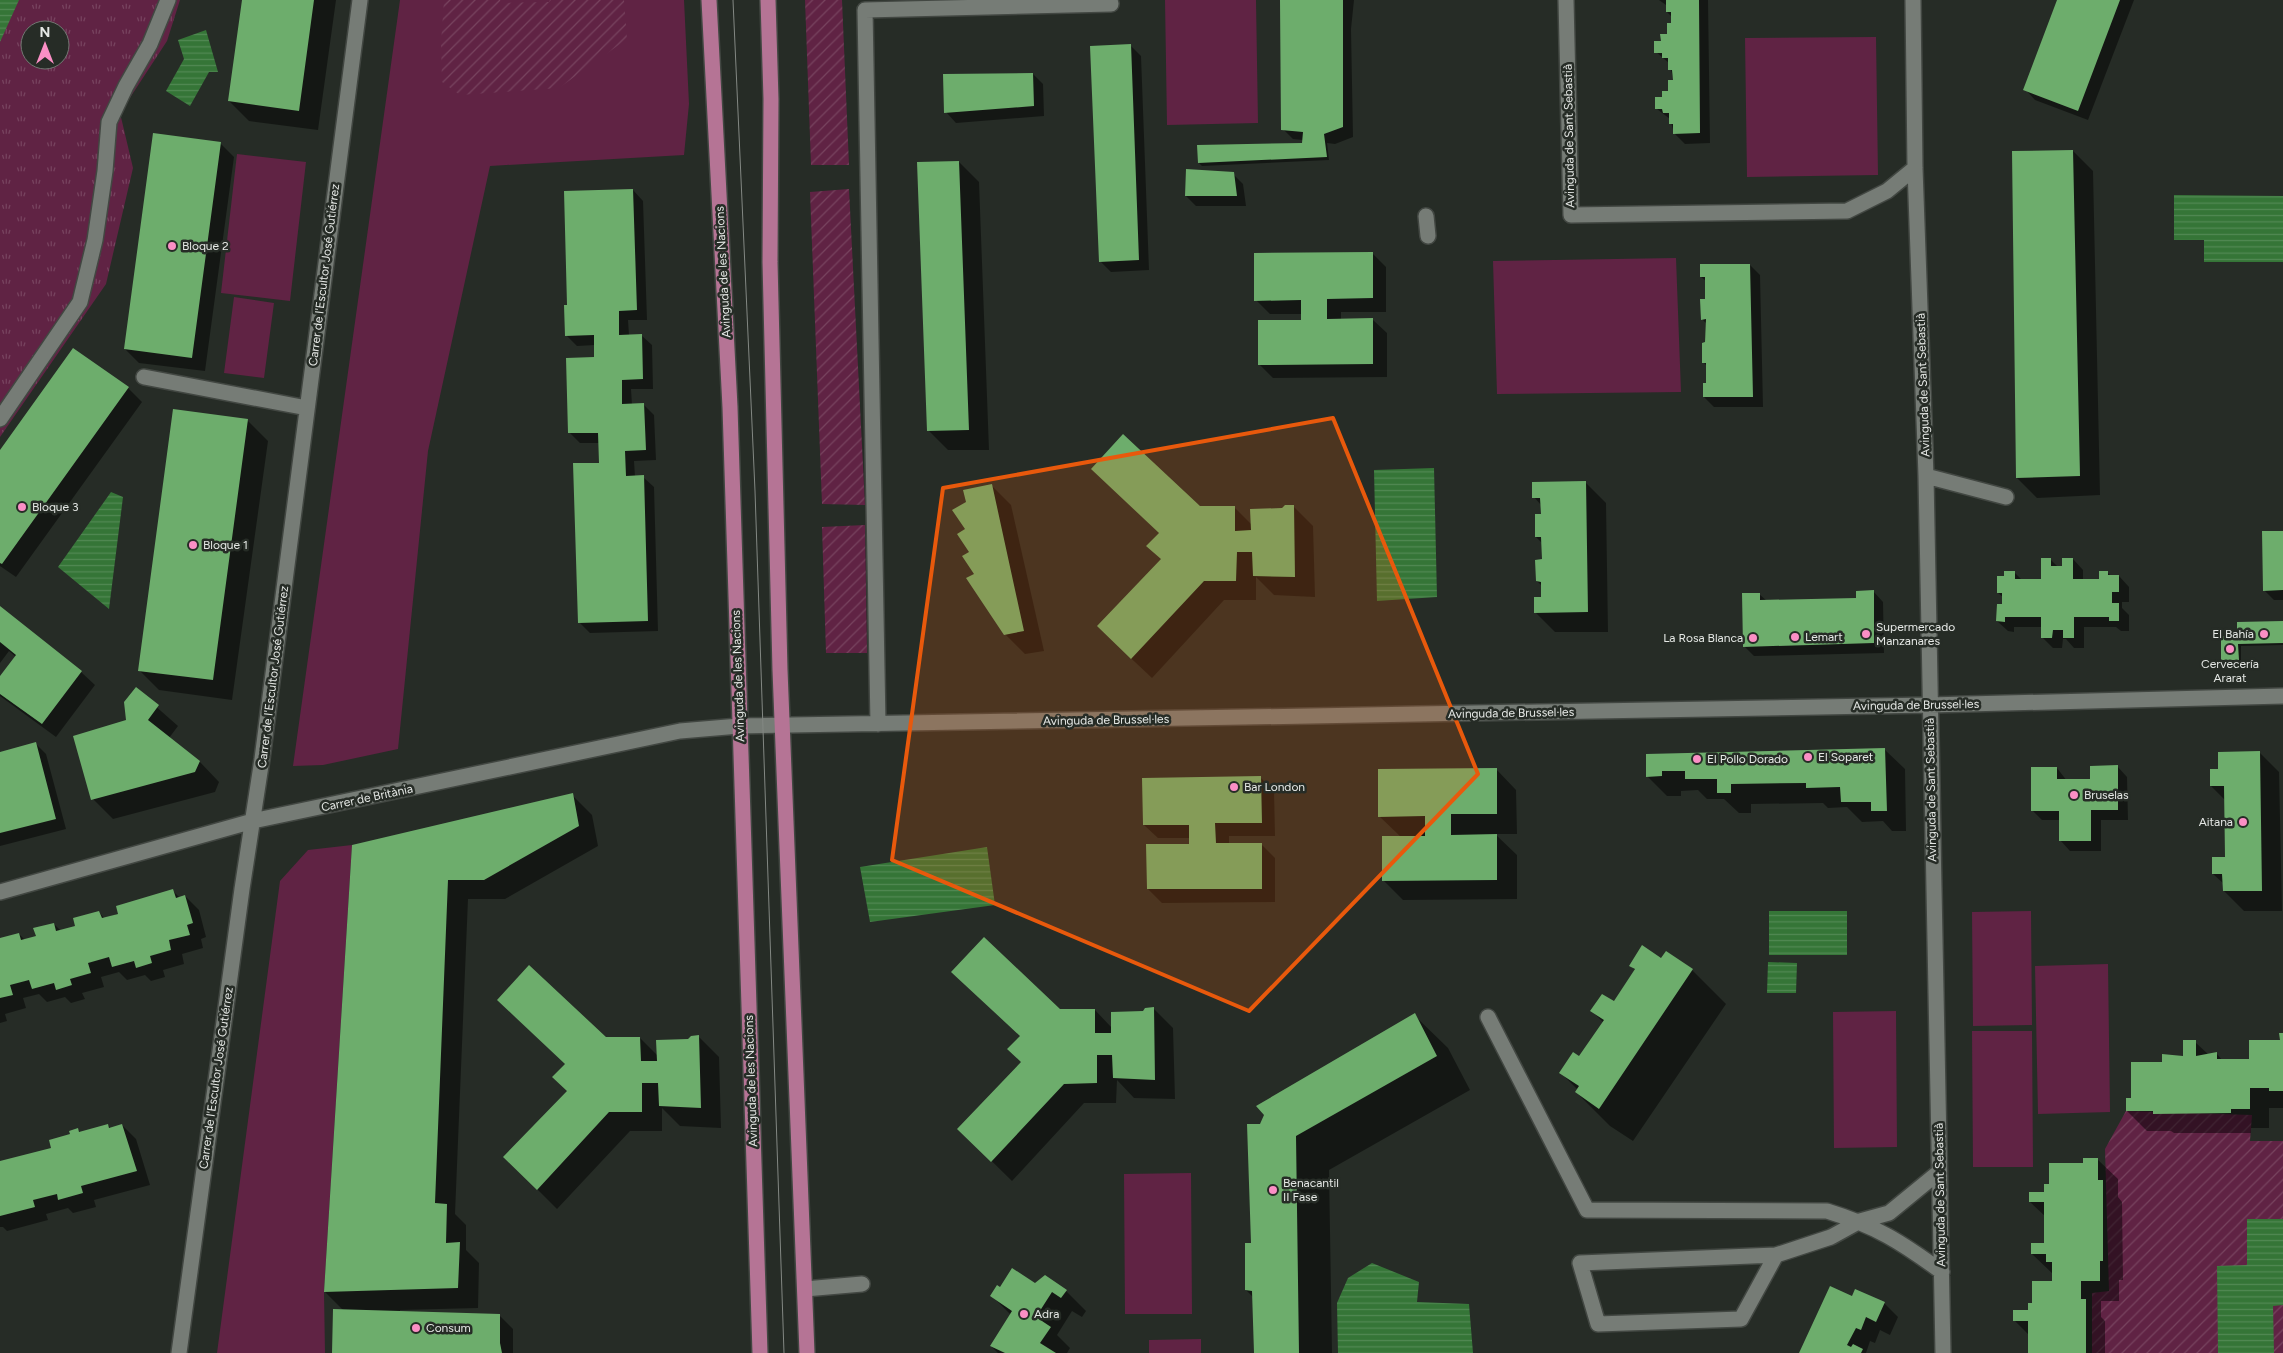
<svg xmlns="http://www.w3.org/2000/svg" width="2283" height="1353" font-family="Figtree,sans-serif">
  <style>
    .grass { fill: url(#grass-tufts); fill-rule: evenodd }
    .park { fill: #602344 }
    .garden { fill: url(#garden-furrows) }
    .water { fill: url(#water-rules) }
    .shadow { fill: #0007 }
    .building { fill: #6dad6c }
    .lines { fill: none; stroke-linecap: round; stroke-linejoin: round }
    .minor-casing { stroke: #424742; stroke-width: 18 }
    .major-casing { stroke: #424742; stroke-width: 18 }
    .minor { stroke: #767c76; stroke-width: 15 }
    .major { stroke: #b57495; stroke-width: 15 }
    .tram { stroke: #838883; stroke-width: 1 }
    .marked { fill: #e8590c; fill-opacity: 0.2; stroke: #e8590c; stroke-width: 4; stroke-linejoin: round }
    .poi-dot { fill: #fb8fc5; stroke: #262c26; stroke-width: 2 }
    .labels { text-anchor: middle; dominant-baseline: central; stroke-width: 5; stroke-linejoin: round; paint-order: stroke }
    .street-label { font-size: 12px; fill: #e5e8e5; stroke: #262c26 }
    .poi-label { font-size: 12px; fill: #e5e8e5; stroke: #262c26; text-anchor: start }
  </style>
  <defs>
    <pattern id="grass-tufts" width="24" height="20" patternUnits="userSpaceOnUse" patternTransform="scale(1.25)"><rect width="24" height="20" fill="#602344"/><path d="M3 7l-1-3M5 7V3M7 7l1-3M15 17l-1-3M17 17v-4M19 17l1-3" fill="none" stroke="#77435f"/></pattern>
    <pattern id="garden-furrows" width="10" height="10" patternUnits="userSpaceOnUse" patternTransform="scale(1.25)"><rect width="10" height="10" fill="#602344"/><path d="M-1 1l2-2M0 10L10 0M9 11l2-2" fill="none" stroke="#77435f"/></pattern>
    <pattern id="water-rules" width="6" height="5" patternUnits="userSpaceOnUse" patternTransform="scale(1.25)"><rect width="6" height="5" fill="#357537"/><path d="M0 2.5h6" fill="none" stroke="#528954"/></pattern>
  </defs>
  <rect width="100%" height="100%" fill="#262c26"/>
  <path class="grass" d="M0 0H180L167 41 120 113 133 168 106 284 0 437ZM30 30H60V60H30Z"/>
  <path class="park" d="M400 0H684L689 104 684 155 490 166 428 451 398 749 323 765 293 766Z
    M1165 0H1256L1258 123 1167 125Z
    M1876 37 1878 175 1747 177 1745 38Z
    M237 154 306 162 290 301 221 293Z
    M1676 258 1681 392 1497 394 1493 261Z
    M234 297 274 303 264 378 224 373Z
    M352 845 324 1292 325 1353H217L280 881 308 850Z
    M2031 911 2032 1025 1973 1026 1972 912Z
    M2108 964 2110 1112 2038 1114 2035 966Z
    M1896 1011 1897 1147 1834 1148 1833 1012Z
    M1972 1031H2032L2033 1167H1973Z
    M1191 1173 1192 1314H1125L1124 1174Z
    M1201 1339V1353H1149V1340Z"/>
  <path class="garden" d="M444 0H500L502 3 549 2 550 0H624L627 39 559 88 460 95 442 82 441 43Z
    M805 0H842L849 165H811Z
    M849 189 865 505 822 504 810 192Z
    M865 525 867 653H826L822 527Z
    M2126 1111 2252 1115 2250 1141H2283V1353H2092V1293L2109 1291 2105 1149Z"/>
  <path class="water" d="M0 0H19L0 42Z
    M206 30 218 72H209L190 106 166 91 184 59 178 40Z
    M2174 195 2283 196V262H2204V240H2174Z
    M1434 468 1437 597 1377 601 1374 470Z
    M111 492 123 497 109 609 58 567Z
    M987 847 995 905 870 922 860 867Z
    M1769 911H1847V955H1769Z
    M1768 962 1797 963 1796 993H1767Z
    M2247 1219H2283V1305L2273 1306 2274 1353H2218L2217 1266 2247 1265Z
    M1372 1263 1419 1282 1417 1302 1469 1304 1473 1353H1338L1337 1303 1348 1278Z"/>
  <path class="shadow" d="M243 0H336L318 130 249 121 229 101Z
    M1281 0H1354L1351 29 1353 137 1335 144 1327 143 1329 160 1202 166 1199 163 1303 144V140L1293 139 1283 129Z
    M1659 0H1708L1710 143 1685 144 1674 133 1670 119 1657 109 1674 81 1669 63 1656 52 1673 24 1672 17 1667 12 1666 5Z
    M2058 0H2134L2088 120 2035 100 2025 89Z
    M1131 46 1141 56 1149 270 1111 272 1101 262Z
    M1033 74 1043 84 1044 116 956 123 946 112Z
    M220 143 234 157 205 371 139 363 125 349Z
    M2073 151 2093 171 2100 495 2037 498 2017 478Z
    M959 162 979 182 989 450H948L928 430Z
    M1233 174 1243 184 1246 206H1196L1186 196Z
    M633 190 643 201 647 320H628L629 335H641L652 345 653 389H631L632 405H644L654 415 656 460 634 461 635 477H643L654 487 658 631 590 633 580 623 600 464 599 443H580L570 433 596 358 595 345 577 346 566 335 569 307Z
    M1373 254 1386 267V312H1341V320H1373L1387 333V377L1273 378 1259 364 1303 321 1302 314H1270L1256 300Z
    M1750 265 1760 275 1763 407H1714L1704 397 1707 384V366L1703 362 1707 324 1702 319 1706 300V281L1701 277Z
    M128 388 142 402 16 577 0 566V452Z
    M248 421 268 441 232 700 159 690 139 670Z
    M1586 483 1606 503 1608 632H1555L1535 612 1542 599V586L1537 581 1543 560 1542 543 1536 537 1542 516 1541 505 1534 497Z
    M991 485 1011 505 1044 651 1025 654 1005 634 976 574 966 530Z
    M1293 506 1313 526 1315 597 1274 595 1256 577V600H1224L1152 678 1118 646 1162 560 1199 507H1234L1252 525Z
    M2283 532V600H2274L2264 590Z
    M2073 559 2083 570V581H2100L2108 573 2111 576H2119L2129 587V602H2122V608L2129 615V631H2121L2116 627H2084V648H2074L2066 639H2063L2062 648H2053L2042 637V627H2014V632L2008 631 1997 621 2004 605V598L1998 593 2005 578 2015 573 2022 580 2042 581 2051 560 2058 567H2063Z
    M1873 591 1883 602 1884 653 1754 656 1744 646 1759 594 1767 601 1857 599Z
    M0 608 81 672 95 685 56 737 0 696V678L16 657 9 651 0 663Z
    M2283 622V645L2241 646V662L2225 663 2222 660 2239 637Z
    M136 689 178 726 169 738 199 761 219 782 215 792 113 819 93 799 127 721Z
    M35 743 46 754 66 829 0 846V753Z
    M1884 749 1905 769 1906 831H1892L1883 821 1862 822 1847 807 1828 808 1823 803 1751 804V813H1739L1724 799H1707L1698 790 1681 791V796H1667L1647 776V755Z
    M2259 752 2279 772 2282 911H2244L2224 891V884L2213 874 2226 858 2225 800 2211 786 2220 770Z
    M2117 766 2127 777 2128 820H2101V851H2070L2060 840V820H2042L2032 810 2057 768 2067 781H2092Z
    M1496 769 1516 790 1517 834H1495L1517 855V899L1403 900 1383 880 1401 837 1379 816Z
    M1261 778 1274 791 1275 836H1229V844H1261L1275 858V902L1162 903 1148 889 1191 846V838H1158L1144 825Z
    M572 795 592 815 598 846 505 899H468L455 1214 466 1225V1250L479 1263 478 1308 400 1310V1312L499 1315 513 1329V1353H333L344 1311 325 1292 353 846Z
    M173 891 180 898 185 896 199 910 206 937 201 939 203 948 182 954 184 964 163 970 165 977 151 981 145 975 127 980 119 972 101 977 104 987 82 993 85 999 71 1003 65 997 47 1002 39 994 23 998 26 1008 5 1014 7 1021 0 1023V939L19 934 25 940 37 937 54 924 61 931 76 927 99 912 105 919Z
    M1666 952 1692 970 1726 1004 1633 1141 1610 1126 1576 1092 1578 1090 1560 1072 1580 1058 1604 1023 1592 1011 1614 1003 1636 971 1630 965 1662 960Z
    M1153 1008 1173 1028 1175 1099 1134 1098 1117 1080 1116 1103H1084L1012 1181 959 1129 1022 1063 1060 1010H1095L1112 1028Z
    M1414 1015 1448 1048 1470 1090 1329 1170 1332 1353H1255L1253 1297 1246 1290 1253 1245 1261 1125Z
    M2283 1034V1108H2269V1128H2251V1133H2174L2171 1131H2147L2127 1111 2133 1099 2164 1064 2184 1058 2195 1042 2209 1055 2217 1054 2223 1061H2251L2281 1041Z
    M699 1037 719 1057 721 1128 680 1126 662 1108V1131H630L557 1209 505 1157 568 1091 606 1039 640 1038 658 1056Z
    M108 1125 111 1129 122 1125 136 1139 150 1185 94 1200 96 1207 73 1213 68 1208 46 1214 48 1220 7 1231 3 1227H0V1162L53 1149 78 1130 81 1133Z
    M2097 1159 2118 1179V1197L2122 1202 2123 1280H2119V1301H2101V1317L2105 1321V1353H2029V1335L2015 1321 2029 1311 2053 1282V1274L2032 1254 2046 1244V1217L2030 1202 2046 1193 2051 1185Z
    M1035 1285 1066 1291 1086 1311 1082 1317 1072 1311 1057 1335 1070 1348 1067 1353H998L991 1346 1011 1315 992 1296 1000 1289Z
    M1853 1297 1884 1303 1898 1317 1890 1335 1880 1330 1875 1343 1870 1341 1866 1353H1800Z"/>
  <path class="building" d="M242 0H314L299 111 228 101Z
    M1280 0H1343V127L1324 134 1327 157 1198 163 1197 145 1302 143 1303 132 1281 130Z
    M1666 0H1699L1700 133 1673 134V124H1669V113H1663L1662 109H1655V97H1662V91H1668V80H1673L1672 70H1668V58H1662V53H1654V41H1661L1660 34H1667V23H1671V12H1666Z
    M2057 0H2120L2078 111 2023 90Z
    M1131 44 1139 260 1099 262 1090 46Z
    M1033 73 1034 106 944 113 943 74Z
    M153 133 221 142 192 358 124 349Z
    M2073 150 2080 476 2016 478 2012 151Z
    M959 161 969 430 927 431 917 162Z
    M1186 169 1234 172 1237 196H1185Z
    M633 189 637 310 619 311V335L642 334 643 379 622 380V404L644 403 646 450 625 451 626 476 644 475 648 621 578 623 573 463H599L598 433H568L566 358 594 357V335L565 336 564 305H567L564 191Z
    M1373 252V298L1327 299V319L1373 318V364L1258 365V320H1301V300L1254 301V253Z
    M1700 264H1750L1753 397H1703V383H1706V363H1702V343L1705 342 1706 319 1701 320 1700 299H1705V277H1700Z
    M73 348 129 387 2 564 0 563V450Z
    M173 409 248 419 213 680 138 671Z
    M1123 434 1200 506H1235V531L1251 530 1250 509 1282 508 1285 505H1294L1295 577 1253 576 1252 552H1237L1236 581H1204L1131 659 1097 626 1161 559 1146 546 1159 533 1091 469Z
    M1586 481 1588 612 1534 613V597H1541V582L1536 581 1535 560 1542 559 1541 537H1535V514H1541L1540 498H1532V482Z
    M992 484 1024 631 1004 635 966 578 974 574 962 556 969 552 957 534 965 529 952 510 966 502 963 490Z
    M2262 531H2283V590L2263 591Z
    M2041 558H2051V566H2062V558H2073V579H2099V571H2108V575H2119V592H2112V603H2119V621H2109V617H2074V638H2063V630H2053L2052 638H2041V617H2005V622L1996 621 1997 604H2002V593H1997V576H2004V571H2015V579H2041Z
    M1874 590V643L1743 647 1742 593H1760V600L1856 598V591Z
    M0 606 82 671 42 724 0 694V676L16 655 0 642Z
    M2283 621V643L2238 644 2239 660H2221V636H2237V622Z
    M136 687 159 705 148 720 200 761 195 772 91 800 73 736 126 720 124 702Z
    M36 742 56 819 0 833V752Z
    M1885 748 1887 811H1871V802H1841L1840 787 1806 788V783L1731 784V793H1717V779H1685V771H1662V776L1646 777V754Z
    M2260 751 2262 891H2223L2222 874H2212V857H2225L2224 786H2210V769H2218V752Z
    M2118 765V810H2091V841H2059V811H2031V767H2057V779H2090V766Z
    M1497 768V814H1451V835L1497 834V880L1382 881V836H1425V816L1378 817V769Z
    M1261 776 1262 823H1215L1216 843H1262V889H1147L1146 844H1189V825H1143L1142 778Z
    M573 793 579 826 484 880H448L435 1203 447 1204 446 1243 460 1242 458 1288 324 1292 352 845Z
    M173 889 176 898 185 895 193 923 187 925 190 935 169 940 171 950 150 956 152 963 136 968 134 961 112 967 109 957 88 963 91 973 70 979 72 985 56 990 54 983 32 989 29 980 10 985 13 995 0 998V938L19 933 21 940 36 936 33 928 54 923 56 931 75 926 73 918 99 911 102 918 118 914 116 906Z
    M984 937 1060 1009H1095V1033H1111V1012L1143 1011 1145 1008 1154 1007 1155 1080 1113 1078 1112 1055H1097V1083L1064 1084 991 1162 957 1129 1021 1062 1007 1049 1020 1036 951 972Z
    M1642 945 1661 958 1666 951 1693 969 1599 1109 1575 1092 1579 1086 1559 1073 1573 1052 1579 1056 1604 1020 1590 1011 1602 994 1614 1001 1635 969 1629 966Z
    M529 965 606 1037H640L641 1061H657L656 1040 688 1039 691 1036 699 1035 701 1108 659 1106 658 1083H642V1112H609L537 1190 503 1157 567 1091 552 1077 565 1064 497 1000Z
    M1415 1013 1437 1056 1296 1136 1299 1353H1254L1252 1291 1245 1290V1243H1251L1247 1124H1260L1264 1115 1256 1106Z
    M2279 1033H2283V1091H2269V1088H2250V1109H2231V1113L2153 1114V1111H2126V1098H2131V1062H2162V1054L2183 1056V1040H2196V1056L2217 1052V1059H2249V1040H2280Z
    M108 1124 109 1128 122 1124 137 1171 81 1186 83 1193 58 1200 57 1194 33 1200 35 1207 0 1216V1161L51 1148 49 1140 70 1134 69 1131 78 1128 79 1132Z
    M2083 1158H2098V1180H2103V1261H2100V1281H2081V1299H2086V1353H2028V1321H2013V1310H2028V1303H2032V1281H2052V1262H2046V1254H2031V1243H2044V1202H2029V1192H2044V1184H2049V1163H2083Z
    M1012 1268 1035 1283 1045 1275 1067 1290 1061 1298 1052 1292 1036 1317 1051 1327 1040 1343 1056 1353H1005L990 1346 1012 1311 990 1296 997 1285 1000 1287Z
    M1830 1286 1852 1296 1855 1289 1885 1302 1876 1322 1866 1317 1861 1330 1856 1328 1847 1345 1851 1347 1853 1344 1863 1349 1861 1353H1799Z
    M333 1309 500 1314V1343L502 1353H332Z"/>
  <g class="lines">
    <defs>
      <path id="minor" d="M1566 0 1571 215 1847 211 1887 191 1915 168
        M1913 0 1915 168 1926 476 1943 1353
        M1426 216 1428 236
        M144 377 307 408
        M0 419 80 302 95 240 105 171 109 122 126 86 150 44 168 0
        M1926 476 2006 497
        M878 724 865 10 1111 4 1110 0
        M0 892 253 821 680 731 739 726 1929 705 2283 696
        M1488 1017 1587 1210 1827 1211C1876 1226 1901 1242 1942 1272
        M1776 1255 1741 1319 1598 1324 1580 1263Z
        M1776 1255 1831 1237 1860 1221 1889 1213 1939 1172
        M805 1289 862 1284
        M179 1353 242 889 262 759 360 0"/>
      <path id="major" d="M709 0 730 407 760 1353
        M768 0 771 99 770 262 780 670 807 1353"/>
    </defs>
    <use href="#minor" class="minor-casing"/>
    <use href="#major" class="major-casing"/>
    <use href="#minor" class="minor"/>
    <use href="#major" class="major"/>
    <path class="tram" d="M733 0 755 491 784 1353"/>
  </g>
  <path class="marked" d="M1333 418 1478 774 1249 1011 892 860 943 488Z"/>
  <g class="poi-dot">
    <circle cx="172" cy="246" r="5"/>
    <circle cx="22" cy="507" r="5"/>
    <circle cx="193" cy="545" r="5"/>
    <circle cx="1866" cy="634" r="5"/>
    <circle cx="2264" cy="634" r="5"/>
    <circle cx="1795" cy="637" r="5"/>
    <circle cx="1753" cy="638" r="5"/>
    <circle cx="2230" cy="649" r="5"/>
    <circle cx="1808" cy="757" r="5"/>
    <circle cx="1697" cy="759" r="5"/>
    <circle cx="1234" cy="787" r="5"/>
    <circle cx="2074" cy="795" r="5"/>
    <circle cx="2243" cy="822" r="5"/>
    <circle cx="1273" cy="1190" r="5"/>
    <circle cx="1024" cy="1314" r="5"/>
    <circle cx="416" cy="1328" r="5"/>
  </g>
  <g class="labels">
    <g class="street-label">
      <text transform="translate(1569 136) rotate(-91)">Avinguda de Sant Sebastià</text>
      <text transform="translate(723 272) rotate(-93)">Avinguda de les Nacions</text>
      <text transform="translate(324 275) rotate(-83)">Carrer de l'Escultor José Gutiérrez</text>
      <text transform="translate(1923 385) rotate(-92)">Avinguda de Sant Sebastià</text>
      <text transform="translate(738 676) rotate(-92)">Avinguda de les Nacions</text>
      <text transform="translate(273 677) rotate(-83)">Carrer de l'Escultor José Gutiérrez</text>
      <text transform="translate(1916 705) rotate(-1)">Avinguda de Brussel·les</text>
      <text transform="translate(1511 713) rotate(-1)">Avinguda de Brussel·les</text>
      <text transform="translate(1106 720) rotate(-1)">Avinguda de Brussel·les</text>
      <text transform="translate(1931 790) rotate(-91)">Avinguda de Sant Sebastià</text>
      <text transform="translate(367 798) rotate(-12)">Carrer de Britània</text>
      <text transform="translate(216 1078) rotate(-82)">Carrer de l'Escultor José Gutiérrez</text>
      <text transform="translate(751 1081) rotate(-92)">Avinguda de les Nacions</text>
      <text transform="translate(1940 1195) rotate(-91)">Avinguda de Sant Sebastià</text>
    </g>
    <g class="poi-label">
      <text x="182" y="246">Bloque 2</text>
      <text x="32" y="507">Bloque 3</text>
      <text x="203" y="545">Bloque 1</text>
      <text x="1876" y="627">Supermercado<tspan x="1876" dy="14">Manzanares</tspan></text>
      <text x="2254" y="634" text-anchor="end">El Bahía</text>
      <text x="1805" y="637">Lemart</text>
      <text x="1743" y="638" text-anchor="end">La Rosa Blanca</text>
      <text x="2230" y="664" text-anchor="middle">Cervecería<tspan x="2230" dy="14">Ararat</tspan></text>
      <text x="1818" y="757">El Soparet</text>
      <text x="1707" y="759">El Pollo Dorado</text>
      <text x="1244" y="787">Bar London</text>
      <text x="2084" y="795">Bruselas</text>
      <text x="2233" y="822" text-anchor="end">Aitana</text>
      <text x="1283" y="1183">Benacantil<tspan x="1283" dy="14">II Fase</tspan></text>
      <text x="1034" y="1314">Adra</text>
      <text x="426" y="1328">Consum</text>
    </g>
  </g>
  <g transform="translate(45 45)"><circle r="24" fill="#262c26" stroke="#727772"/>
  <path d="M0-4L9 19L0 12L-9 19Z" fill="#fb8fc5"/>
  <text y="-8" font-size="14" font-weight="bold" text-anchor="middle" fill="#e5e8e5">N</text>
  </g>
</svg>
